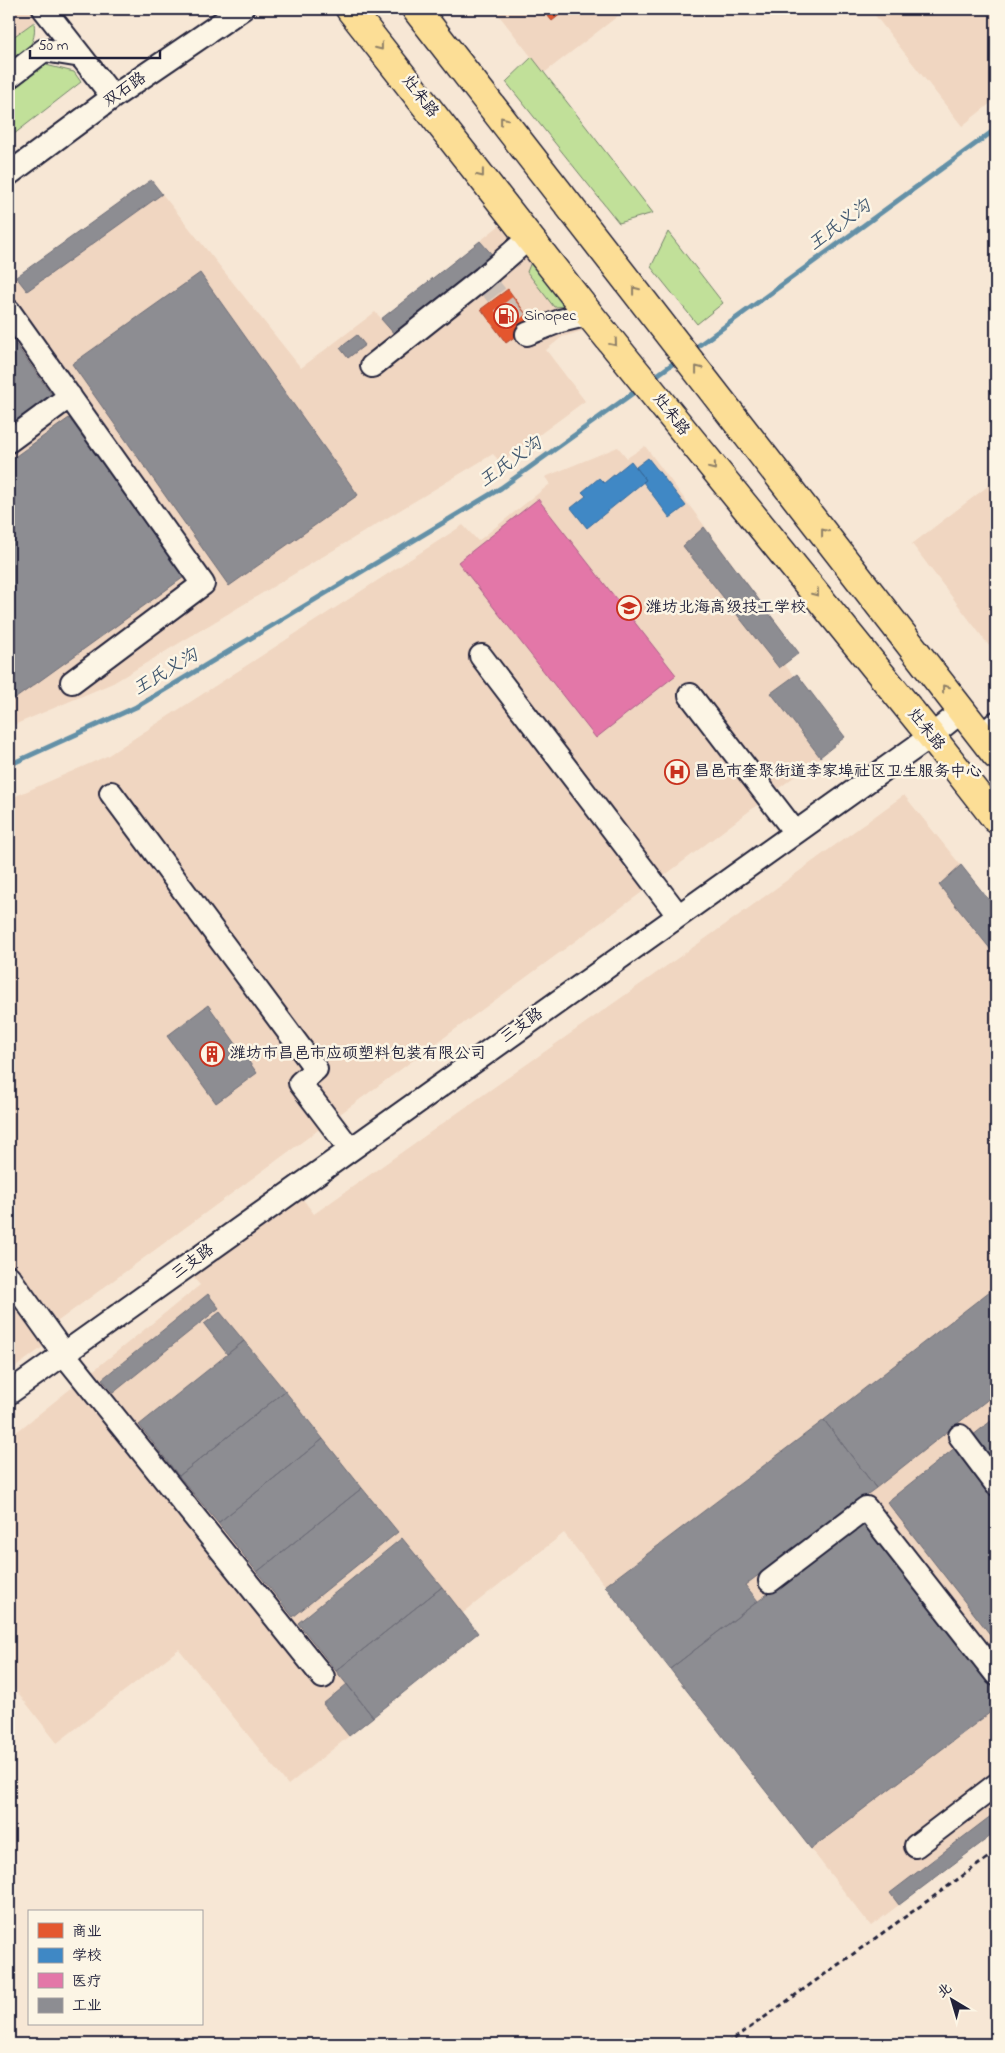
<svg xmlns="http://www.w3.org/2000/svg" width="1005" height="2053" font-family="'Indie Flower','LXGW WenKai TC',sans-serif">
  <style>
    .built { fill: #f0d6c1 }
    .green { fill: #c1e099; stroke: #72816a }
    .shops { fill: #e4572e; stroke: #aa4732 }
    .schools { fill: #3f88c5; stroke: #36699c }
    .health { fill: #e377a8; stroke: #a95e87 }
    .industry { fill: #8d8d92; stroke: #6d6d78 }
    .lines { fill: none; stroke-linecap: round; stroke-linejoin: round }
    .stream { stroke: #6390a7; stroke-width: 5 }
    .minor-tunnel { stroke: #ccc0b6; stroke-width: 22; stroke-dasharray: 22 11; stroke-linecap: butt }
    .minor-casing { stroke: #22223b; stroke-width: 26 }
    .major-casing { stroke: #22223b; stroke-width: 31 }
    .path { stroke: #22223b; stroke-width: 3; stroke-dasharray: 5 4; stroke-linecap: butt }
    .minor { stroke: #fcf5e5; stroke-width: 22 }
    .major { stroke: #fcde96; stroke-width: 28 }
    .oneway { stroke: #8f8068 }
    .labels { text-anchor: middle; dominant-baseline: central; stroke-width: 5; stroke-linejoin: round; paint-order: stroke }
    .street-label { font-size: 16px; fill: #22223b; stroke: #fcf5e5 }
    .poi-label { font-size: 16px; fill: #22223b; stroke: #fcf5e5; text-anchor: start }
    .water-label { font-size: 18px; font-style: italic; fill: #435971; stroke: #fcf5e5 }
  </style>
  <rect width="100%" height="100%" fill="#f7e7d5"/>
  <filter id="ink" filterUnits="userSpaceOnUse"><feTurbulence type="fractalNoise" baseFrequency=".02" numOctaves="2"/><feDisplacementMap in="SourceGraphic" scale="10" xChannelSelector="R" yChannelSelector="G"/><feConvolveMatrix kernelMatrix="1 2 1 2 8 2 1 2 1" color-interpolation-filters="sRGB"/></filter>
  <g filter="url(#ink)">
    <path class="built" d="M9 9H52L9 40Z
      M494 9H627L544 73Z
      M870 9H996V99L962 126Z
      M151 180 301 368 375 312 382 319 505 221 589 329 562 337 546 350 585 401 501 463 493 454 113 683 9 727V283Z
      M645 446 799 653 784 664 794 676 771 693 820 757 660 879 54 1324 47 1344 9 1372V799L107 756 463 525 478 541 550 484 545 477 618 447 627 458Z
      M996 480V655L912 544Z
      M904 795 996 909V1832L871 1926 564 1533 463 1613 478 1633 288 1785 179 1649 57 1743 9 1681V1438L200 1285 191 1275 299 1194 314 1214 746 910Z"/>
    <path class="green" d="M34 22C37 46 26 50 9 63V40Z
      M532 57 653 213 619 223 506 82Z
      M46 65 74 72 81 82 9 138V92Z
      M668 232 723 303 697 324 651 267Z
      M533 257 571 306 554 307 527 272Z"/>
    <path class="shops" d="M542 9H567L552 21Z
      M508 289 533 324 506 343 481 309Z"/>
    <path class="schools" d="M648 458 686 506 670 518 643 482 646 480 636 467Z
      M631 461 646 480 587 528 571 508 586 496 582 492 599 478 604 483Z"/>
    <path class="health" d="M538 499 676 675 596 738 458 562Z"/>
    <path class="industry" d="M151 180 162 194 27 291 16 277Z
      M480 241 495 258 396 336 381 319Z
      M200 273 358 495 229 586 72 364Z
      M9 335 52 395 9 426Z
      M357 335 365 345 348 358 340 348Z
      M69 418 184 577 9 703V461Z
      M704 527 799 653 779 668 683 546Z
      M797 674 845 737 820 757 771 693Z
      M961 865 996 909V956L939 885Z
      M208 1005 257 1073 216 1103 167 1036Z
      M990 1291 996 1299V1393L876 1488 824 1420Z
      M208 1294 219 1308 113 1393 102 1379Z
      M220 1312 244 1341 227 1354 204 1324Z
      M244 1341 285 1391 179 1476 139 1425Z
      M285 1391 323 1439 218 1523 179 1476Z
      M996 1417V1466L972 1436Z
      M824 1420 876 1488 745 1585 758 1601 670 1669 605 1586Z
      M323 1439 362 1488 257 1572 218 1523Z
      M956 1447 996 1499V1642L887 1502Z
      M362 1488 398 1532 293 1617 257 1572Z
      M865 1519 996 1689V1708L811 1849 670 1669Z
      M402 1538 442 1587 336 1671 298 1623Z
      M442 1587 478 1633 373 1717 336 1671Z
      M347 1684 373 1717 349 1736 323 1704Z
      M996 1812V1832L899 1905 890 1893Z"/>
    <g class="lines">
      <path class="stream" d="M691 351 996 129
        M653 378 678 360
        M9 765 136 707 501 488 640 388"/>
      <path class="minor-tunnel" d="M483 278 527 334"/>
      <defs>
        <path id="minor" d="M44 9 113 97
          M9 77 44 50 81 56
          M9 174 113 97 242 9
          M9 311 203 584 72 682
          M527 334 560 321 589 314
          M372 366 483 278 530 237
          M9 441 70 396
          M481 656 678 915
          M690 695 795 832
          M982 736 996 723
          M111 793 316 1069 300 1083 350 1149
          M9 1277 64 1354 323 1677
          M9 1393 931 736 962 711
          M960 1436 996 1484
          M770 1581 866 1508 996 1674
          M916 1846 996 1785"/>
        <path id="major" d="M350 9 589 314 931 736 996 819
          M416 9 996 755"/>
      </defs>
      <use href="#minor" class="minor-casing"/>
      <use href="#major" class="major-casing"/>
      <path class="path" d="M727 2044 996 1852"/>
      <use href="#minor" class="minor"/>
      <use href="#major" class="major"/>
    </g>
    <defs><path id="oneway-chevron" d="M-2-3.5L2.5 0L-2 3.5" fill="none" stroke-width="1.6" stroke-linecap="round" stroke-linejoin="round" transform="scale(1.25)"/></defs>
    <g class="oneway">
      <use href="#oneway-chevron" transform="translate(380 47) rotate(52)"/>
      <use href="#oneway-chevron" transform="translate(503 120) rotate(-128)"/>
      <use href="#oneway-chevron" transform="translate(481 174) rotate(52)"/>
      <use href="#oneway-chevron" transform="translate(635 290) rotate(-128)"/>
      <use href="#oneway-chevron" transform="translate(614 343) rotate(50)"/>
      <use href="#oneway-chevron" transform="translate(698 369) rotate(-128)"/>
      <use href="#oneway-chevron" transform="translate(713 467) rotate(51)"/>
      <use href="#oneway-chevron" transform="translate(824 532) rotate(-128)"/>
      <use href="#oneway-chevron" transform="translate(816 593) rotate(51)"/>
      <use href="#oneway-chevron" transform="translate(945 688) rotate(-128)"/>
    </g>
  </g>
  <defs>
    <symbol id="fuel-ring" viewBox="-11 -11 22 22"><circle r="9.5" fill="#fcf5e5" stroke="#c8321e" stroke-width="1.5"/><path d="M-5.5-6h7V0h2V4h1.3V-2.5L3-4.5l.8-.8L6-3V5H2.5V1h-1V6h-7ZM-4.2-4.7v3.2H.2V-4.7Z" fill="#c8321e"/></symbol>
    <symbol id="school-ring" viewBox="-11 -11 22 22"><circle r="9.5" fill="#fcf5e5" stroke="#c8321e" stroke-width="1.5"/><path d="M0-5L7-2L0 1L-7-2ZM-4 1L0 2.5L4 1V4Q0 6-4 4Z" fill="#c8321e"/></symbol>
    <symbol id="hospital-ring" viewBox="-11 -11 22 22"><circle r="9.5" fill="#fcf5e5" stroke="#c8321e" stroke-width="1.5"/><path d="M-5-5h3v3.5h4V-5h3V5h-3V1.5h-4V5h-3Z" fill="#c8321e"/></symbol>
    <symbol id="building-ring" viewBox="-11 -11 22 22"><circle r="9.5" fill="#fcf5e5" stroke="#c8321e" stroke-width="1.5"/><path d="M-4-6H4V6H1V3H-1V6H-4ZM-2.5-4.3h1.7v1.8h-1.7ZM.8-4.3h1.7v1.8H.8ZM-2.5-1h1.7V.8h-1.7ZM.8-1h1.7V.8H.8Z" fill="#c8321e"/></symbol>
  </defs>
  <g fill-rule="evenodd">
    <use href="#fuel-ring" x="492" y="302" width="28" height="28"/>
    <use href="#school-ring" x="615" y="594" width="28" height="28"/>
    <use href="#hospital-ring" x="663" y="758" width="28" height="28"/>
    <use href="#building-ring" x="198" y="1040" width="28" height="28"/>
  </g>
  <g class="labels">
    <g class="street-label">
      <text transform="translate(125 90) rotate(-35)">双石路</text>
      <text transform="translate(420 97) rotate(52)">灶朱路</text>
      <text transform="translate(671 415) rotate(52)">灶朱路</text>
      <text transform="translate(926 730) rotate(51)">灶朱路</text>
      <text transform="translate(522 1026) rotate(-36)">三支路</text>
      <text transform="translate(193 1262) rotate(-36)">三支路</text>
    </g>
    <g class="poi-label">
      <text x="524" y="316">Sinopec</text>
      <text x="646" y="608">潍坊北海高级技工学校</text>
      <text x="694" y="772">昌邑市奎聚街道李家埠社区卫生服务中心</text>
      <text x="230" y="1054">潍坊市昌邑市应硕塑料包装有限公司</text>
    </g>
    <g class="water-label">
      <text transform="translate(840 226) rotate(-36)">王氏义沟</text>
      <text transform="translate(511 463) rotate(-35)">王氏义沟</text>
      <text transform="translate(166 673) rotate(-31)">王氏义沟</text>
    </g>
  </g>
  <rect width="1005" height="2053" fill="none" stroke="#fcf5e5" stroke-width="30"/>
  <rect x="15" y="15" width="975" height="2023" fill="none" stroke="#22223b" stroke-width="2" filter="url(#ink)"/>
  <rect x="28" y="1910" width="175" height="115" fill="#fcf5e5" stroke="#a5a1a1"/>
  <rect x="38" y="1923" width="25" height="15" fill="#e4572e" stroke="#a5a1a1"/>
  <text x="72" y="1936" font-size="15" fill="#22223b">商业</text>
  <rect x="38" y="1948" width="25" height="15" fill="#3f88c5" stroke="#a5a1a1"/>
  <text x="72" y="1960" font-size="15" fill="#22223b">学校</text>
  <rect x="38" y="1973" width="25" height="15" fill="#e377a8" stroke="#a5a1a1"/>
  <text x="72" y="1986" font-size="15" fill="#22223b">医疗</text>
  <rect x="38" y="1998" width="25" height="15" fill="#8d8d92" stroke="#a5a1a1"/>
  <text x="72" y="2010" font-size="15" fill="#22223b">工业</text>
  <g transform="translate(952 2000) rotate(322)" stroke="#fcf5e5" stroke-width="4" paint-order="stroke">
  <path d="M0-4L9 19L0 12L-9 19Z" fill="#22223b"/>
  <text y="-8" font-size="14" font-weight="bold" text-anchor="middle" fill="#22223b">北</text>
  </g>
  <path d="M30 50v8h130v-8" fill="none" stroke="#22223b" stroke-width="2.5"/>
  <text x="38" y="50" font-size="15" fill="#22223b" stroke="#fcf5e5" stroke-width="4" paint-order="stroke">50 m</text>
</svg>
